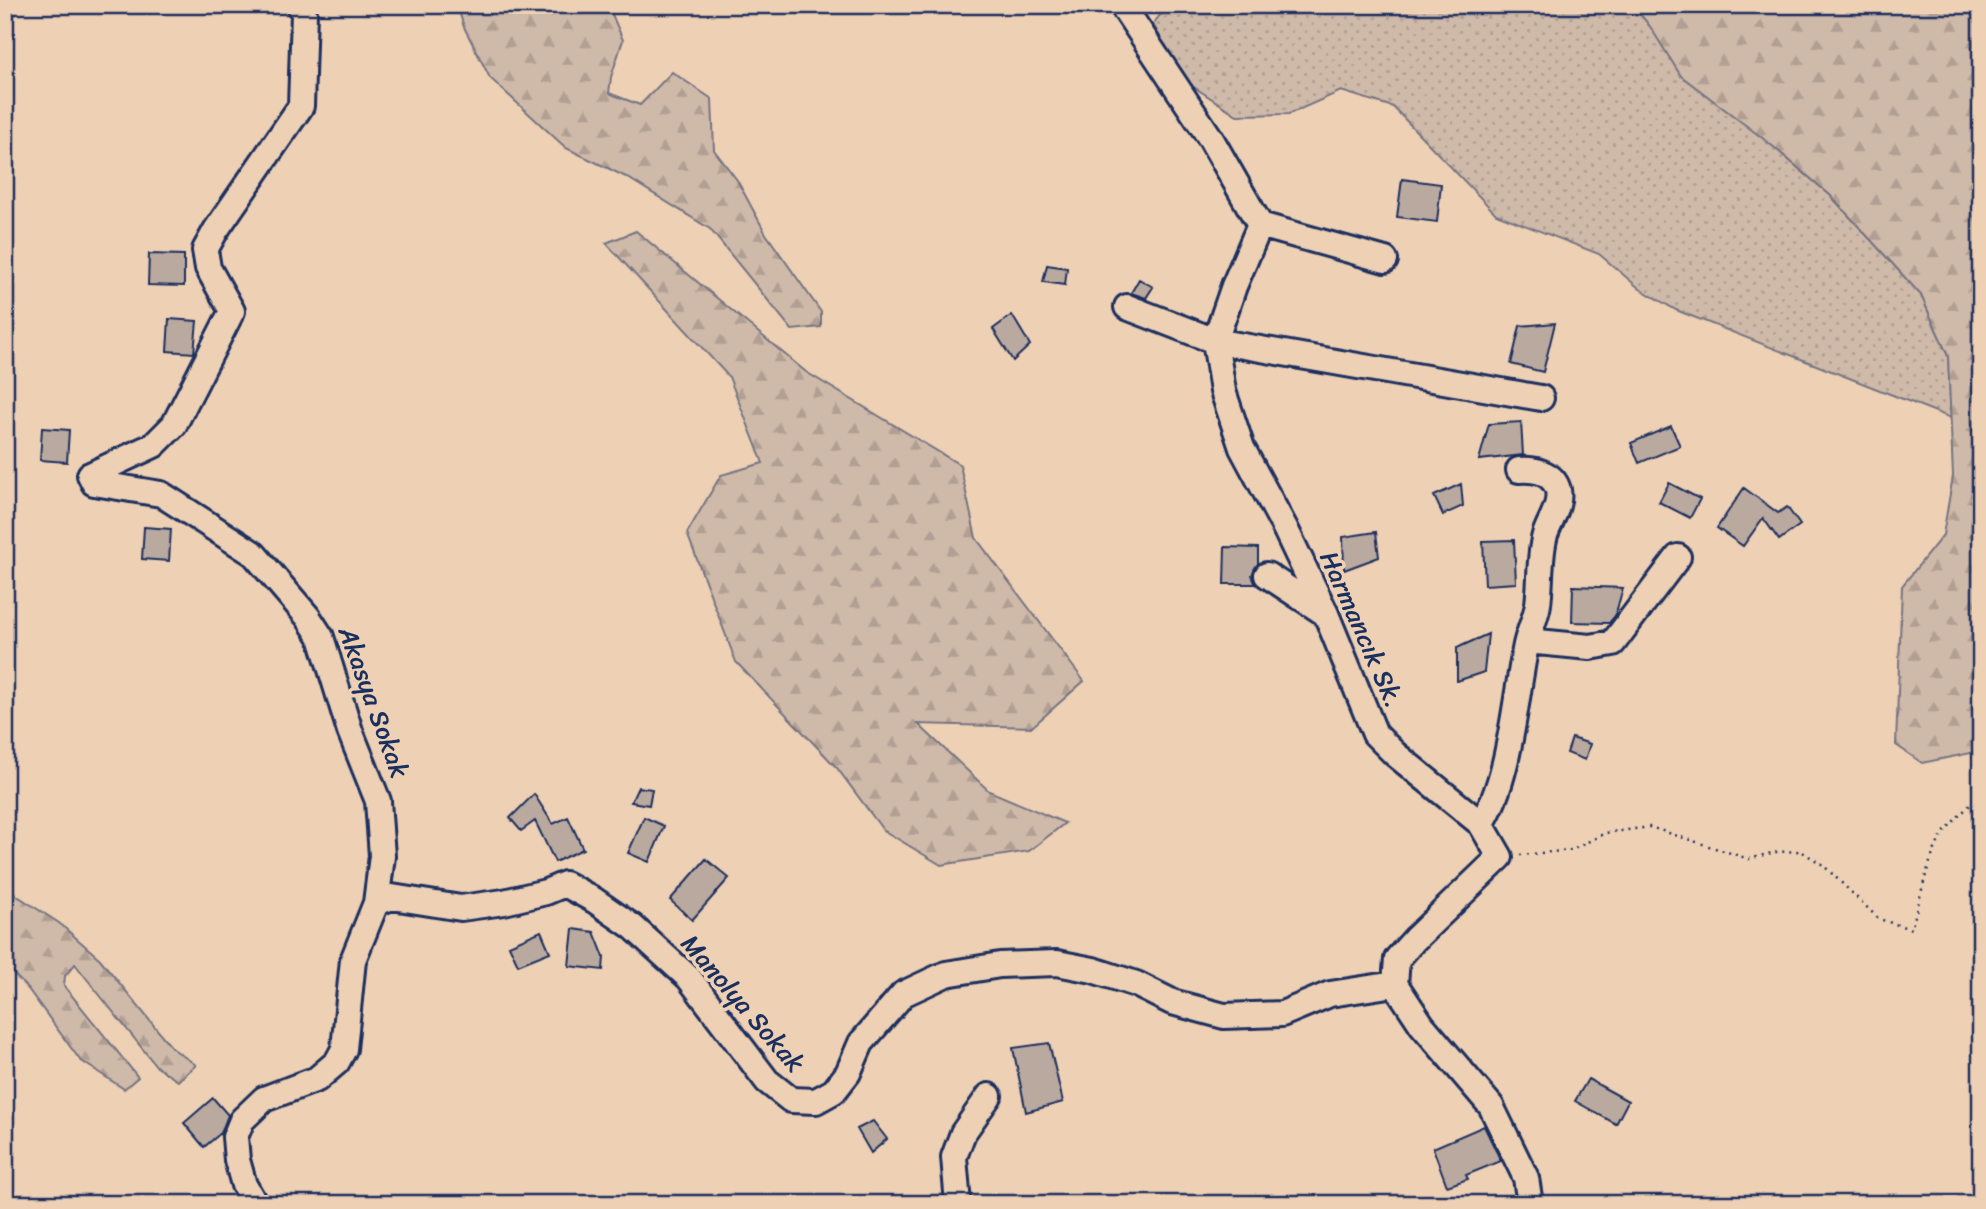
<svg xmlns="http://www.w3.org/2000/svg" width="1986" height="1209" font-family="Sriracha,sans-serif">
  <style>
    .grass { fill: url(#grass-dots); stroke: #757483; stroke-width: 2 }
    .forest { fill: url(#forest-firs); stroke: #757483; stroke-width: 2 }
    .building { fill: #baa99f; stroke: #1b2f5e; stroke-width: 2 }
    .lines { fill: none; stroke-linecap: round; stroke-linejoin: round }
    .minor-casing { stroke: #1b2f5e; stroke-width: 30 }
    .path { stroke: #1b2f5e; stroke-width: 2.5; stroke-dasharray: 2 5; stroke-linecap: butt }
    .minor { stroke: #eed1b4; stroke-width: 24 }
    .labels { text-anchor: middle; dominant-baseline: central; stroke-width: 7; stroke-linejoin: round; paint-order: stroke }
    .street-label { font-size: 26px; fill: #1b2f5e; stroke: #eed1b4 }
  </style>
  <defs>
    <pattern id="grass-dots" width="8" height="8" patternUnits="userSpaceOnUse" patternTransform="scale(1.75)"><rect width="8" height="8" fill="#cfb9a8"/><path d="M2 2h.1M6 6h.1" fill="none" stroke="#b19f93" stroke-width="1.8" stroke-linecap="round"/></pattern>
    <pattern id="forest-firs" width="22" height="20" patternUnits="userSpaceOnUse" patternTransform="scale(1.75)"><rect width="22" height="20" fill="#cfb9a8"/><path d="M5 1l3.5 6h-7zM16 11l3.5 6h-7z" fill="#b19f93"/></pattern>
  </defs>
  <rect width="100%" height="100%" fill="#eed1b4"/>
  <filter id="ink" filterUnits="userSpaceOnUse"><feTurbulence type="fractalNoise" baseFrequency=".0143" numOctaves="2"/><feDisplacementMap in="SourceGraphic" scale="14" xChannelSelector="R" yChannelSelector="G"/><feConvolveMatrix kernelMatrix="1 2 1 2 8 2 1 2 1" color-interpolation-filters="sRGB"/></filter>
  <g filter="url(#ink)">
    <path class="grass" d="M1168 5H1633L1649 25 1769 143 1830 195 1921 295 1948 356 1951 418 1676 310 1640 289 1599 254 1496 214 1393 107 1341 91 1289 114 1237 115 1183 80 1153 24Z"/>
    <path class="forest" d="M457 5H524L527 10 551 13 562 5H608L623 40 611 77 609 93 640 105 672 72 712 99 714 150 737 180 766 234 821 312V327L792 330 710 229 628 178 566 148 490 78 464 27Z
      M1633 5H1981V751L1922 763 1896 745 1902 586 1943 535 1953 476 1948 356 1921 295 1830 195 1769 143 1681 76 1649 25Z
      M636 231 806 372 960 465 976 538 1084 681 1032 727 918 724 989 791 1065 823 1029 851 941 865 883 830 837 768 736 662 687 533 721 475 763 463 729 377 606 243Z
      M5 881 16 895 59 923 100 959 172 1048 196 1065 178 1081 157 1067 75 964 65 976 64 986 138 1077 124 1089 80 1060 28 989 5 965Z"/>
    <path class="building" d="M1402 179 1441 184 1437 222 1397 217Z
      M149 254 184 255V286L148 285Z
      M1047 265 1067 268 1065 285 1043 282Z
      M1139 279 1153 287 1146 298 1131 293Z
      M1012 315 1030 345 1013 361 993 329Z
      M169 319 197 321 194 353 167 351Z
      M1555 323 1543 372 1511 364 1520 326Z
      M1521 422 1523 455 1479 460 1489 424Z
      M1671 426 1680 446 1639 463 1631 443Z
      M42 428 69 430 67 462 40 460Z
      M1669 483 1700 499 1690 518 1659 502Z
      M1461 484 1463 506 1443 515 1434 496Z
      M1744 488 1778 513 1787 507 1800 525 1779 540 1763 518 1743 546 1717 528Z
      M144 527 171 529 169 561 142 559Z
      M1376 532 1379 557 1344 570 1343 537Z
      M1514 540 1516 583 1485 585 1483 541Z
      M1225 547 1258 548V564L1252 575 1256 584H1224Z
      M1573 586 1623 588 1615 616 1609 623 1572 622Z
      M1488 634 1484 672 1457 681V648Z
      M1572 738 1590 744 1585 760 1567 753Z
      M638 787 652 789 649 805 631 802Z
      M534 794 553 824 568 817 583 849 555 862 535 821 521 831 510 818Z
      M644 817 664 826 649 862 628 853Z
      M706 859 729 878 692 920 670 900Z
      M573 929 594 932 604 957 603 970 569 966Z
      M541 931 550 952 518 965 509 945Z
      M1049 1043 1063 1102 1026 1112 1013 1048Z
      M1588 1079 1628 1101 1616 1124 1575 1101Z
      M213 1098 228 1115 221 1133 204 1147 184 1123Z
      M873 1121 887 1139 871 1153 857 1129Z
      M1484 1126 1501 1161 1466 1175 1468 1179 1447 1186 1433 1148Z"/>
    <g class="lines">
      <defs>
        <path id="minor" d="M1122 5 1211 139 1260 225 1234 286 1215 341 1223 391 1242 448 1285 528 1326 614 1375 734 1395 754 1481 824 1500 857 1415 939 1397 959 1395 984 1422 1025 1491 1106 1526 1178 1530 1204
          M1260 225 1385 260
          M1127 307 1215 341 1541 398
          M1267 575 1326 614
          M1527 641 1590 647 1613 643 1678 557
          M1481 824C1510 781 1515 698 1526 645 1529 631 1536 618 1538 604 1541 581 1539 556 1545 535 1550 520 1561 506 1558 490 1553 472 1534 469 1519 470
          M376 903 392 897 461 908 504 902 546 892 565 884 594 900 633 927 689 978 767 1081 791 1100 816 1101 834 1091 848 1073 861 1043 903 994 946 974 1000 965 1057 963 1093 970 1136 984 1172 1002 1224 1016 1282 1014 1330 994 1395 984
          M255 1204 244 1185 237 1160 235 1137 242 1120 264 1099 317 1079 337 1062 344 1049 353 960 376 903 382 856 378 801 350 731 321 637 308 617 254 554 161 494 94 483 90 475 154 445 174 425 232 311 208 268 205 250 216 230 301 106 304 13 299 5
          M958 1204 954 1157 963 1133 989 1096"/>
      </defs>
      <use href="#minor" class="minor-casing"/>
      <path class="path" d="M1520 855 1572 850 1605 833 1650 827 1749 859 1775 852 1801 851 1823 865 1879 919 1911 929C1921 899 1925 867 1940 839 1949 823 1968 808 1981 794"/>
      <use href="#minor" class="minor"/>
    </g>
  </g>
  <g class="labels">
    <g class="street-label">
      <text transform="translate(1362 629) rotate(66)">Harmancık Sk.</text>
      <text transform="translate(374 702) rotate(70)">Akasya Sokak</text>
      <text transform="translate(743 1003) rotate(49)">Manolya Sokak</text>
    </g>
  </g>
  <rect width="1986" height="1209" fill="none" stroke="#eed1b4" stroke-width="28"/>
  <rect x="14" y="14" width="1958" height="1181" fill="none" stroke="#1b2f5e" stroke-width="2.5" filter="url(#ink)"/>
</svg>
